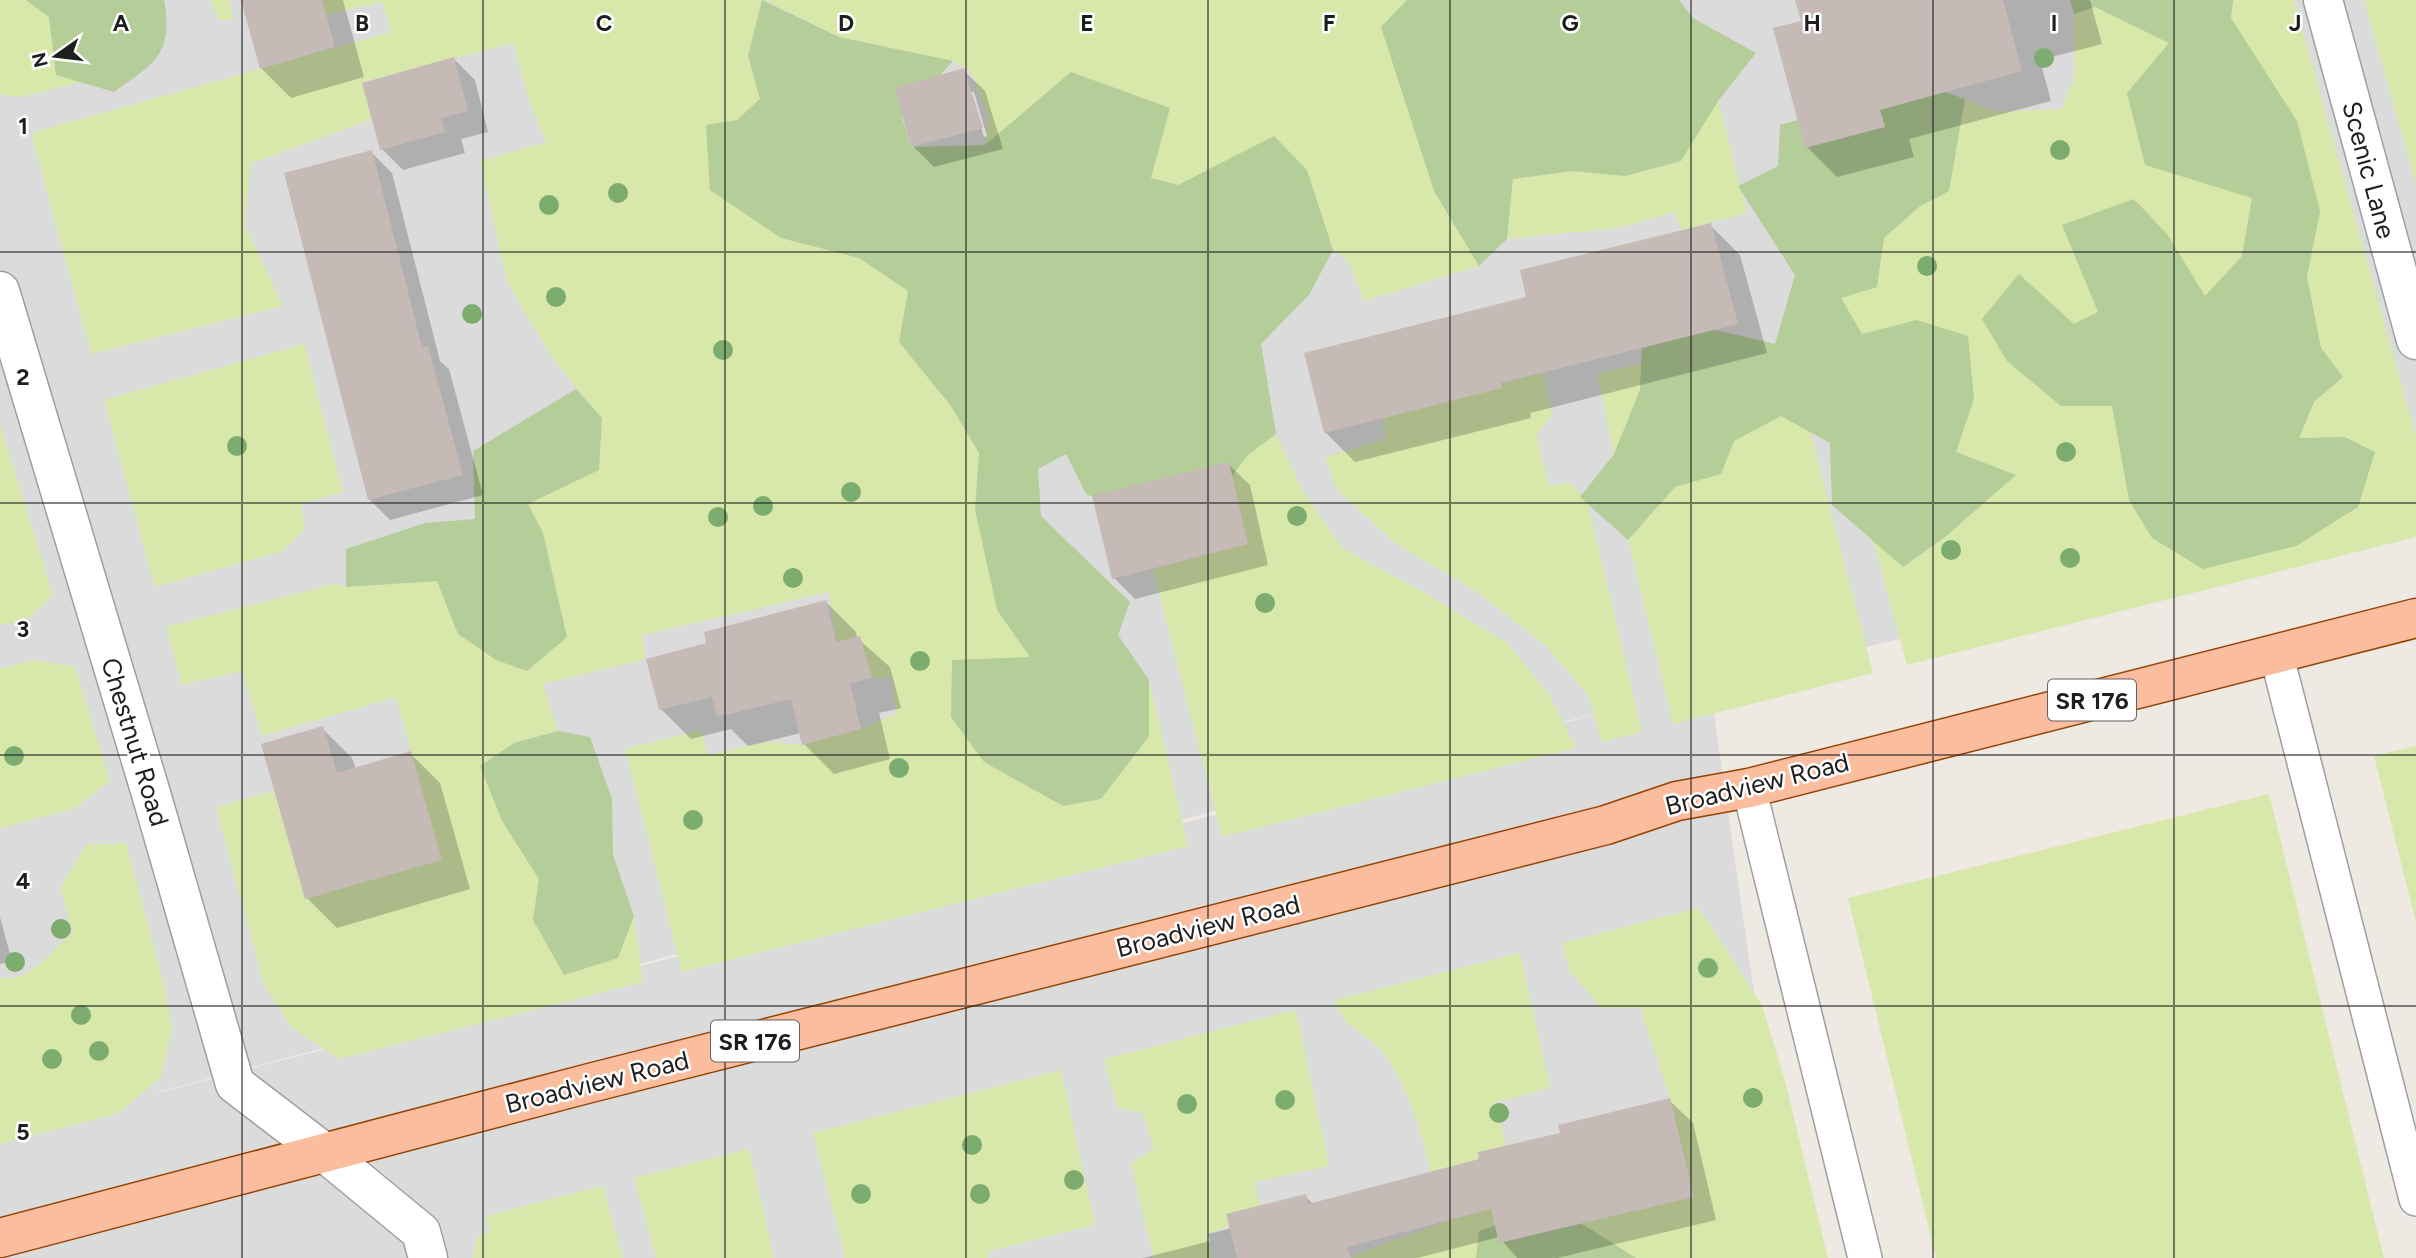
<svg xmlns="http://www.w3.org/2000/svg" width="2416" height="1258" font-family="Figtree,sans-serif">
  <style>
    .residential { fill: #dcdbdb; fill-rule: evenodd }
    .grass { fill: #d7e8aa }
    .forest { fill: #b4cd99 }
    .shadow { fill: #0003; fill-rule: evenodd }
    .building { fill: #c6bab7 }
    .lines { fill: none; stroke-linecap: round; stroke-linejoin: round }
    .service-casing { stroke: #9f9f9f; stroke-width: 36 }
    .minor-casing { stroke: #9f9f9f; stroke-width: 41 }
    .tertiary-casing { stroke: #9f9f9f; stroke-width: 41 }
    .primary-casing { stroke: #954302; stroke-width: 41 }
    .service { stroke: #fff; stroke-width: 33 }
    .minor { stroke: #fff; stroke-width: 38 }
    .tertiary { stroke: #fff; stroke-width: 38 }
    .primary { stroke: #fabd9d; stroke-width: 38 }
    .tree { fill: #7cac6e }
    .grid { fill: none; stroke: #1e1e1e; stroke-width: 2; stroke-opacity: 0.55 }
    .labels { text-anchor: middle; dominant-baseline: central; stroke-width: 5; stroke-linejoin: round; paint-order: stroke }
    .shield { fill: #fff; stroke: #626262; stroke-width: 2 }
    .shield-label { font-size: 24px; font-weight: bold; fill: #1e1e1e }
    .street-label { font-size: 26px; fill: #1e1e1e; stroke: #fff }
    .grid-label { font-size: 23px; text-anchor: middle; font-weight: bold; fill: #1e1e1e; stroke: #fff; stroke-width: 5; stroke-linejoin: round; paint-order: stroke }
  </style>
  <rect width="100%" height="100%" fill="#efe9e4"/>
  <path class="residential" d="M0 0H2416V510L1710 686 1792 1258H0ZM1640 703 158 1093V1092L1395 763Z"/>
  <path class="grass" d="M0 0H26L49 17 56 74 82 82 21 97 0 94Z
    M211 0H229L234 20 219 21Z
    M322 0H762L748 56 760 99 737 120 781 238 859 258 908 291 899 342 951 406 979 453 975 509 1031 657 984 762 1063 806 1101 799 1149 736V680L1188 846 682 972 625 749 701 730 708 755 766 742 802 745 861 729 896 714 892 678H872L860 636 836 642 829 592 642 635 646 659 543 684 558 731 514 742 502 821 539 879 533 920 565 974 618 958 634 916 643 982 339 1059 290 1026 264 984 216 807 274 791 305 899 411 751 396 697 262 736 242 671 182 685 166 627 334 584 346 587 437 581 458 634 527 671 567 637 543 533 527 504 599 470 602 419 554 360 507 282 480 161 546 142 530 103 513 43 362 83 372 119 250 164 245 226 283 306 91 354 31 133 391 32 382 2 326 15Z
    M765 0H1407L1382 27 1434 191 1479 266 1364 301 1349 261 1333 250 1307 170 1275 137 1178 185 1150 178 1170 108 1071 72 985 145 989 118 971 72 953 61 839 37Z
    M2233 0H2294L2416 436V537L1907 665 1873 540 1904 567 1945 537 2015 475 1956 452 1974 399 1917 320 1862 334 1840 298 1877 287 1884 238 1919 207 1949 190 1965 99 1995 112 2061 109 2075 77 2074 14 2095 7 2169 43 2252 198 2242 256 2205 297 2167 234 2063 225 2098 312 2074 324 2112 405 2129 500 2345 437 2299 439 2314 402 2343 377 2321 348 2307 277 2320 211 2231 17Z
    M2364 0H2416V184Z
    M1718 100 1747 213 1681 230 1675 212 1619 228 1507 239 1513 179 1573 171 1625 176 1681 161Z
    M304 344 343 492 301 503 305 528 283 551 155 587 104 400Z
    M1641 364 1640 390 1614 454 1597 374Z
    M1543 372 1552 415 1536 435 1549 485 1571 483 1588 504 1642 732 1602 742 1588 695 1545 645 1477 592 1395 543 1337 490 1325 457 1386 439 1383 418Z
    M1781 416 1810 431 1873 673 1673 724 1628 540 1675 487 1720 474 1734 441Z
    M0 425 53 595 25 621 0 625Z
    M1276 434 1304 493 1342 548 1423 592 1507 643 1550 696 1576 748 1222 837 1153 569 1247 544 1229 462Z
    M35 660 75 667 110 781 76 808 0 828V669Z
    M2416 746V922L2374 756Z
    M2269 794 2384 1258H1936L1848 898Z
    M126 843 165 988 172 1030 161 1077 119 1113 0 1144V978C29 983 54 950 73 932L60 888 86 845Z
    M1699 908 1762 1005 1785 1081 1828 1258H1635L1580 1224 1694 1196 1670 1098 1640 1008H1601L1570 971 1562 943Z
    M1520 953 1550 1088 1496 1102 1506 1146 1478 1153 1495 1226 1479 1231 1476 1258H1347L1442 1223C1430 1167 1419 1108 1388 1059 1374 1036 1340 1028 1335 1000Z
    M1296 1010 1329 1166 1254 1182 1260 1206 1229 1227 1207 1233 1213 1258H1154L1131 1164 1154 1148 1142 1112 1118 1109 1104 1059Z
    M1061 1070 1095 1225 987 1252 988 1258H845L813 1133Z
    M749 1149 774 1258H656L634 1178Z
    M603 1186 623 1258H472L478 1235 490 1232 486 1216Z"/>
  <path class="forest" d="M26 0H164C174 55 154 63 114 92L56 75 49 17Z
    M762 0 839 37 953 61 902 117 911 147 985 145 1071 72 1170 108 1151 178 1178 185 1274 136 1307 170 1333 250 1309 295 1261 344 1276 434 1249 454 1212 501 1137 514 1086 494 1066 454 1038 469 1041 516 1130 602 1118 635 1149 680V736L1101 799 1063 806 984 762 951 717 952 660 1030 657 997 610 975 509 979 453 951 406 899 342 908 291 859 258 781 238 710 190 706 125 737 120 760 99 748 56Z
    M1407 0H1679L1693 18 1756 53 1718 101 1681 161 1625 176 1573 171 1513 179 1507 239 1479 266 1434 191 1381 27Z
    M2070 0H2233L2231 18 2297 121 2320 211 2307 277 2321 348 2343 377 2314 402 2299 438 2345 437 2375 452 2358 507 2296 546 2203 569 2152 538 2129 500 2112 406H2061L2007 361 1982 319 2019 274 2074 324 2098 312 2062 225 2134 199 2167 234 2205 296 2242 256 2252 198 2145 165 2127 93 2169 43 2095 7 2074 14Z
    M1924 85 1965 99 1949 191 1919 207 1884 238 1877 287 1841 298 1862 334 1917 320 1968 336 1974 399 1956 452 2016 475 1945 537 1903 567 1832 505 1830 443 1781 416 1734 441 1721 474 1675 487 1628 540 1580 497 1614 454 1640 390 1642 340 1691 324 1775 344 1795 275 1738 186 1778 166 1780 125Z
    M576 389 602 418 599 470 528 504 543 533 567 637 527 671 496 660 458 634 437 581 346 587V549L425 523 475 519 473 451Z
    M558 731 590 737 612 799 613 855 634 916 618 958 564 975 533 920 539 879 502 821 480 766 514 743Z
    M1554 1206 1636 1258H1476L1479 1231Z"/>
  <path class="shadow" d="M242 0H343L364 77 291 98 261 68Z
    M1797 0H2090L2102 44 2040 60 2051 101 1909 139 1914 157 1837 177 1807 147 1803 23Z
    M454 59 475 80 488 132 461 139 465 153 403 170 382 149Z
    M963 70 985 91 1003 149 934 167 913 146ZM970 92H974L987 136 984 137Z
    M371 152 392 173 440 361 449 369 483 495 390 520 369 499Z
    M1710 225 1740 255 1767 353 1530 413 1531 418 1355 462 1325 432 1528 298Z
    M1228 464 1250 485 1268 565 1135 599 1114 578Z
    M826 602 856 632 857 638 890 667 901 708 879 713 890 759 834 774 804 744 801 733 748 746 731 729 691 739 661 709 708 644Z
    M322 728 352 758 356 769 410 753 440 783 470 889 337 928 307 898Z
    M0 917 12 961 0 964Z
    M1669 1100 1693 1123 1716 1220 1557 1258H1517L1499 1237 1417 1258H1143L1210 1241 1208 1234 1232 1228 1305 1196 1313 1204 1481 1161Z"/>
  <path class="building" d="M241 0H322L335 47 260 69Z
    M1795 0H2003L2022 71 1880 110 1885 127 1805 148 1773 28 1801 21Z
    M454 57 468 111 441 118 445 132 380 150 362 83Z
    M964 68 983 128 911 147 895 88Z
    M372 150 422 347 428 346 463 475 368 500 284 173Z
    M1711 223 1738 324 1501 383 1502 388 1324 433 1304 353 1526 297 1520 270Z
    M1229 462 1248 544 1112 579 1092 496Z
    M826 600 836 642 860 636 872 678 850 683 861 729 802 745 791 699 717 717 712 697 659 710 646 659 706 643 704 632Z
    M323 726 337 773 411 751 442 860 305 899 261 744Z
    M1670 1098 1694 1197 1499 1243 1491 1209 1347 1247 1351 1258H1237L1226 1214 1306 1194 1308 1204 1479 1159 1478 1152 1560 1133 1558 1125Z"/>
  <g class="lines">
    <defs>
      <path id="service" d="M2276 653 2416 1199
        M1749 788 1865 1258"/>
      <path id="minor" d="M2323 0 2416 340
        M325 1153 421 1232 428 1258"/>
      <path id="tertiary" d="M0 291 152 797 235 1084 325 1153"/>
      <path id="primary" d="M0 1238 590 1083 1606 825 1677 801 1749 788 2416 618"/>
    </defs>
    <use href="#service" class="service-casing"/>
    <use href="#minor" class="minor-casing"/>
    <use href="#tertiary" class="tertiary-casing"/>
    <use href="#primary" class="primary-casing"/>
    <use href="#service" class="service"/>
    <use href="#minor" class="minor"/>
    <use href="#tertiary" class="tertiary"/>
    <use href="#primary" class="primary"/>
  </g>
  <g class="tree">
    <circle cx="2044" cy="58" r="10"/>
    <circle cx="2060" cy="150" r="10"/>
    <circle cx="618" cy="193" r="10"/>
    <circle cx="549" cy="205" r="10"/>
    <circle cx="1927" cy="266" r="10"/>
    <circle cx="556" cy="297" r="10"/>
    <circle cx="472" cy="314" r="10"/>
    <circle cx="723" cy="350" r="10"/>
    <circle cx="237" cy="446" r="10"/>
    <circle cx="2066" cy="452" r="10"/>
    <circle cx="851" cy="492" r="10"/>
    <circle cx="763" cy="506" r="10"/>
    <circle cx="1297" cy="516" r="10"/>
    <circle cx="718" cy="517" r="10"/>
    <circle cx="1951" cy="550" r="10"/>
    <circle cx="2070" cy="558" r="10"/>
    <circle cx="793" cy="578" r="10"/>
    <circle cx="1265" cy="603" r="10"/>
    <circle cx="920" cy="661" r="10"/>
    <circle cx="14" cy="756" r="10"/>
    <circle cx="899" cy="768" r="10"/>
    <circle cx="693" cy="820" r="10"/>
    <circle cx="61" cy="929" r="10"/>
    <circle cx="15" cy="962" r="10"/>
    <circle cx="1708" cy="968" r="10"/>
    <circle cx="81" cy="1015" r="10"/>
    <circle cx="99" cy="1051" r="10"/>
    <circle cx="52" cy="1059" r="10"/>
    <circle cx="1753" cy="1098" r="10"/>
    <circle cx="1285" cy="1100" r="10"/>
    <circle cx="1187" cy="1104" r="10"/>
    <circle cx="1499" cy="1113" r="10"/>
    <circle cx="972" cy="1145" r="10"/>
    <circle cx="1074" cy="1180" r="10"/>
    <circle cx="861" cy="1194" r="10"/>
    <circle cx="980" cy="1194" r="10"/>
  </g>
  <path class="grid" d="M242 0V1258M483 0V1258M725 0V1258M966 0V1258M1208 0V1258M1450 0V1258M1691 0V1258M1933 0V1258M2174 0V1258M0 252H2416M0 503H2416M0 755H2416M0 1006H2416"/>
  <g class="labels">
    <g class="shield">
      <rect x="2048" y="679.5" width="88" height="41" rx="5"/>
      <rect x="711" y="1020.5" width="88" height="41" rx="5"/>
    </g>
    <g class="shield-label">
      <text x="2092" y="700">SR 176</text>
      <text x="755" y="1041">SR 176</text>
    </g>
    <g class="street-label">
      <text transform="translate(2369 170) rotate(75)">Scenic Lane</text>
      <text transform="translate(135 742) rotate(73)">Chestnut Road</text>
      <text transform="translate(1757 784) rotate(-14)">Broadview Road</text>
      <text transform="translate(1208 926) rotate(-14)">Broadview Road</text>
      <text transform="translate(597 1082) rotate(-14)">Broadview Road</text>
    </g>
  </g>
  <g class="grid-label">
    <text x="121" y="31">A</text>
    <text x="362" y="31">B</text>
    <text x="604" y="31">C</text>
    <text x="846" y="31">D</text>
    <text x="1087" y="31">E</text>
    <text x="1329" y="31">F</text>
    <text x="1570" y="31">G</text>
    <text x="1812" y="31">H</text>
    <text x="2054" y="31">I</text>
    <text x="2295" y="31">J</text>
    <text x="23" y="134">1</text>
    <text x="23" y="385">2</text>
    <text x="23" y="637">3</text>
    <text x="23" y="889">4</text>
    <text x="23" y="1140">5</text>
  </g>
  <g transform="translate(56 56) rotate(256)" stroke="#ffffff" stroke-width="5" paint-order="stroke">
  <path d="M0-5L12 26L0 18L-12 26Z" fill="#1e1e1e"/>
  <text y="-10" font-size="19" font-weight="bold" text-anchor="middle" fill="#1e1e1e">N</text>
  </g>
</svg>
